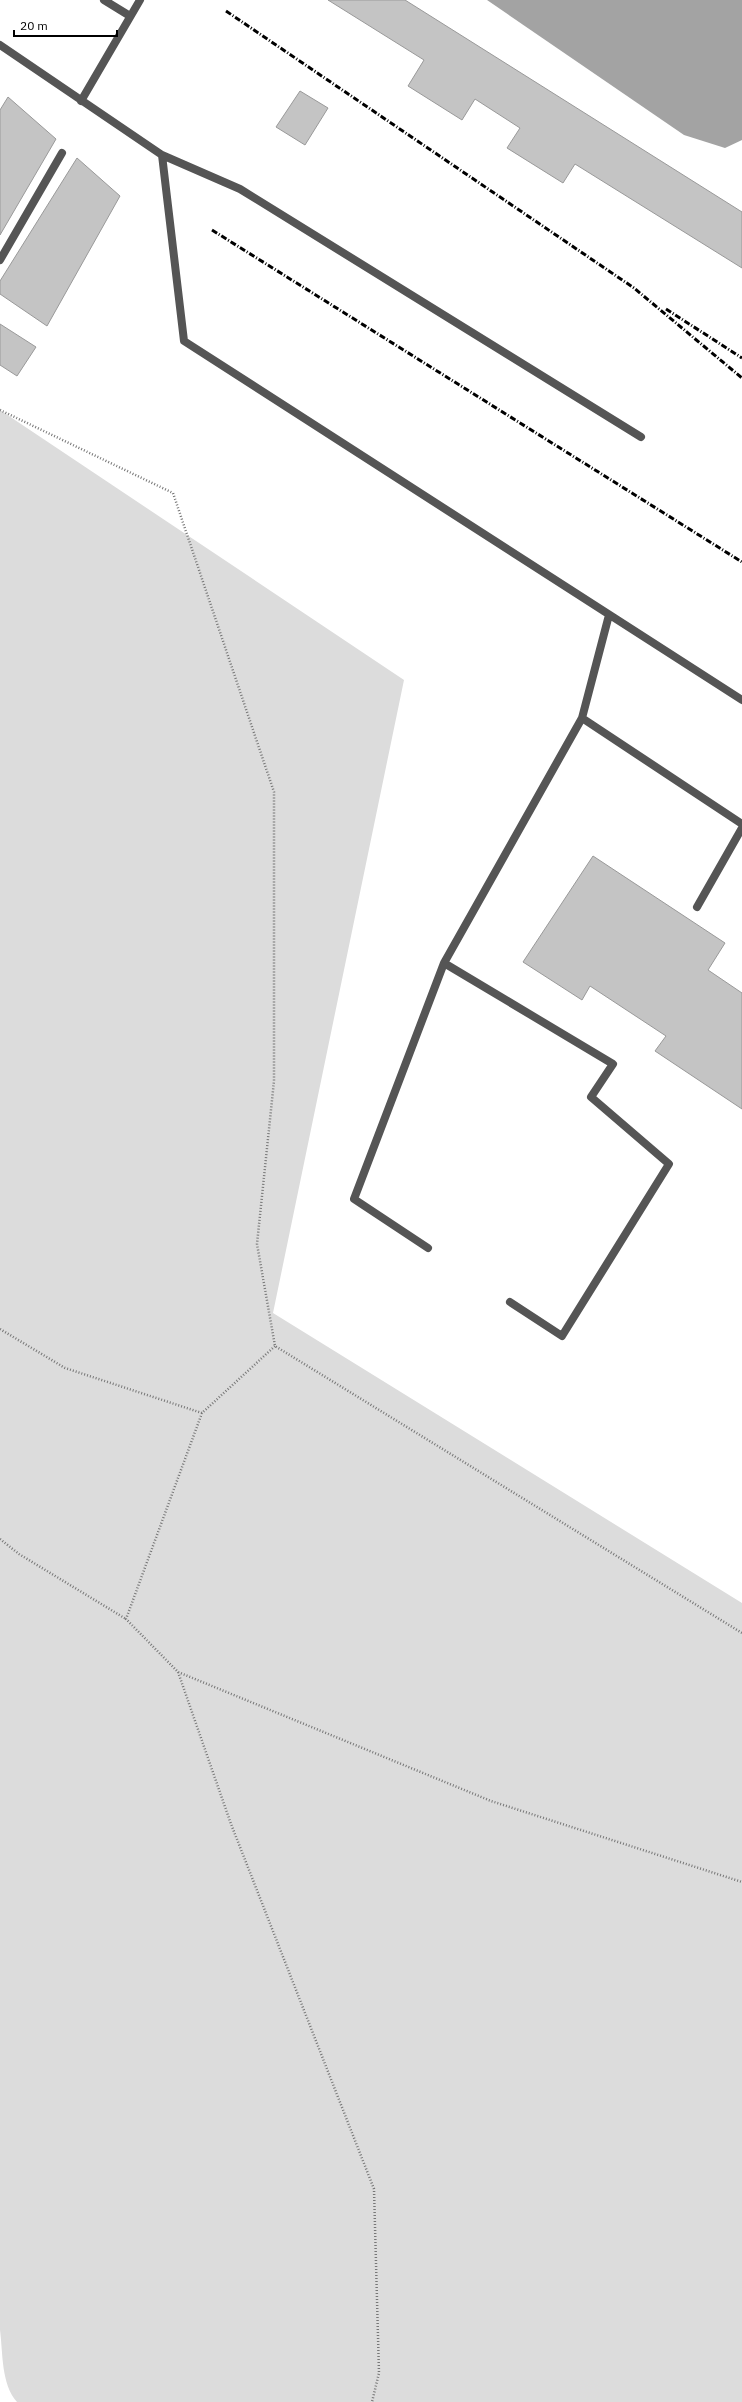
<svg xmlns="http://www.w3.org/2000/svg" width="742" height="2402" font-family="'IBM Plex Sans',sans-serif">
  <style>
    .green { fill: #dcdcdc }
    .water { fill: #a3a3a3 }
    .building { fill: #c4c4c4; stroke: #999 }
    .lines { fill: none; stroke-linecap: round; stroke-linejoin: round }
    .path { stroke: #777; stroke-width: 2.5; stroke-dasharray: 1 2; stroke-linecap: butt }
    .service { stroke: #555; stroke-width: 8 }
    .rail { stroke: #000; stroke-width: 3; stroke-dasharray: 6 2 1 2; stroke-linecap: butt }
  </style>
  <rect width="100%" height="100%" fill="#fff"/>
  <path class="green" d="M0 410 404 680 273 1313 742 1603V2402H17C1 2384 3 2353 0 2330Z"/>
  <path class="water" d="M487 0H742V140L725 148 684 135Z"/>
  <path class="building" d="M328 0H405L742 212V268L575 164 563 183 507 148 520 128 475 99 462 120 408 86 424 60Z
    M300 91 328 108 305 145 276 127Z
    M8 97 56 139 0 235V110Z
    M77 158 120 196 47 326 0 294V281Z
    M0 324 36 347 17 376 0 365Z
    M593 856 725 943 708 970 742 993V1109L655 1051 666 1036 590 986 582 1000 523 962Z"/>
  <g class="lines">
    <path class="path" d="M0 410 173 493 274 792V1081L257 1244 275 1346 742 1633
      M0 1329 65 1368 202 1413 275 1346
      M202 1413 126 1619 178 1672 491 1801 742 1882
      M0 1539 19 1554 126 1619
      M178 1672 231 1824 374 2189 379 2373 372 2402"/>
    <path class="service" d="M104 0 130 16
      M0 45 162 155 184 341 742 700
      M81 101 140 0
      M162 155 240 189 641 437
      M0 260 62 153
      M582 718 609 615
      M697 907 742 828
      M428 1248 354 1199 444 963
      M510 1302 562 1336 669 1164 591 1097 613 1064 444 963 582 718 742 824"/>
    <path class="rail" d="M226 11 634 288 742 378
      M212 230 742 562
      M666 309 742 358"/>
  </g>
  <path d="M14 30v6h103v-6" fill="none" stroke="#000000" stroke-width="2"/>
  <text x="20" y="30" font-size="12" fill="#000000" stroke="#ffffff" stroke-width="3" paint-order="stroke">20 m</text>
</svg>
